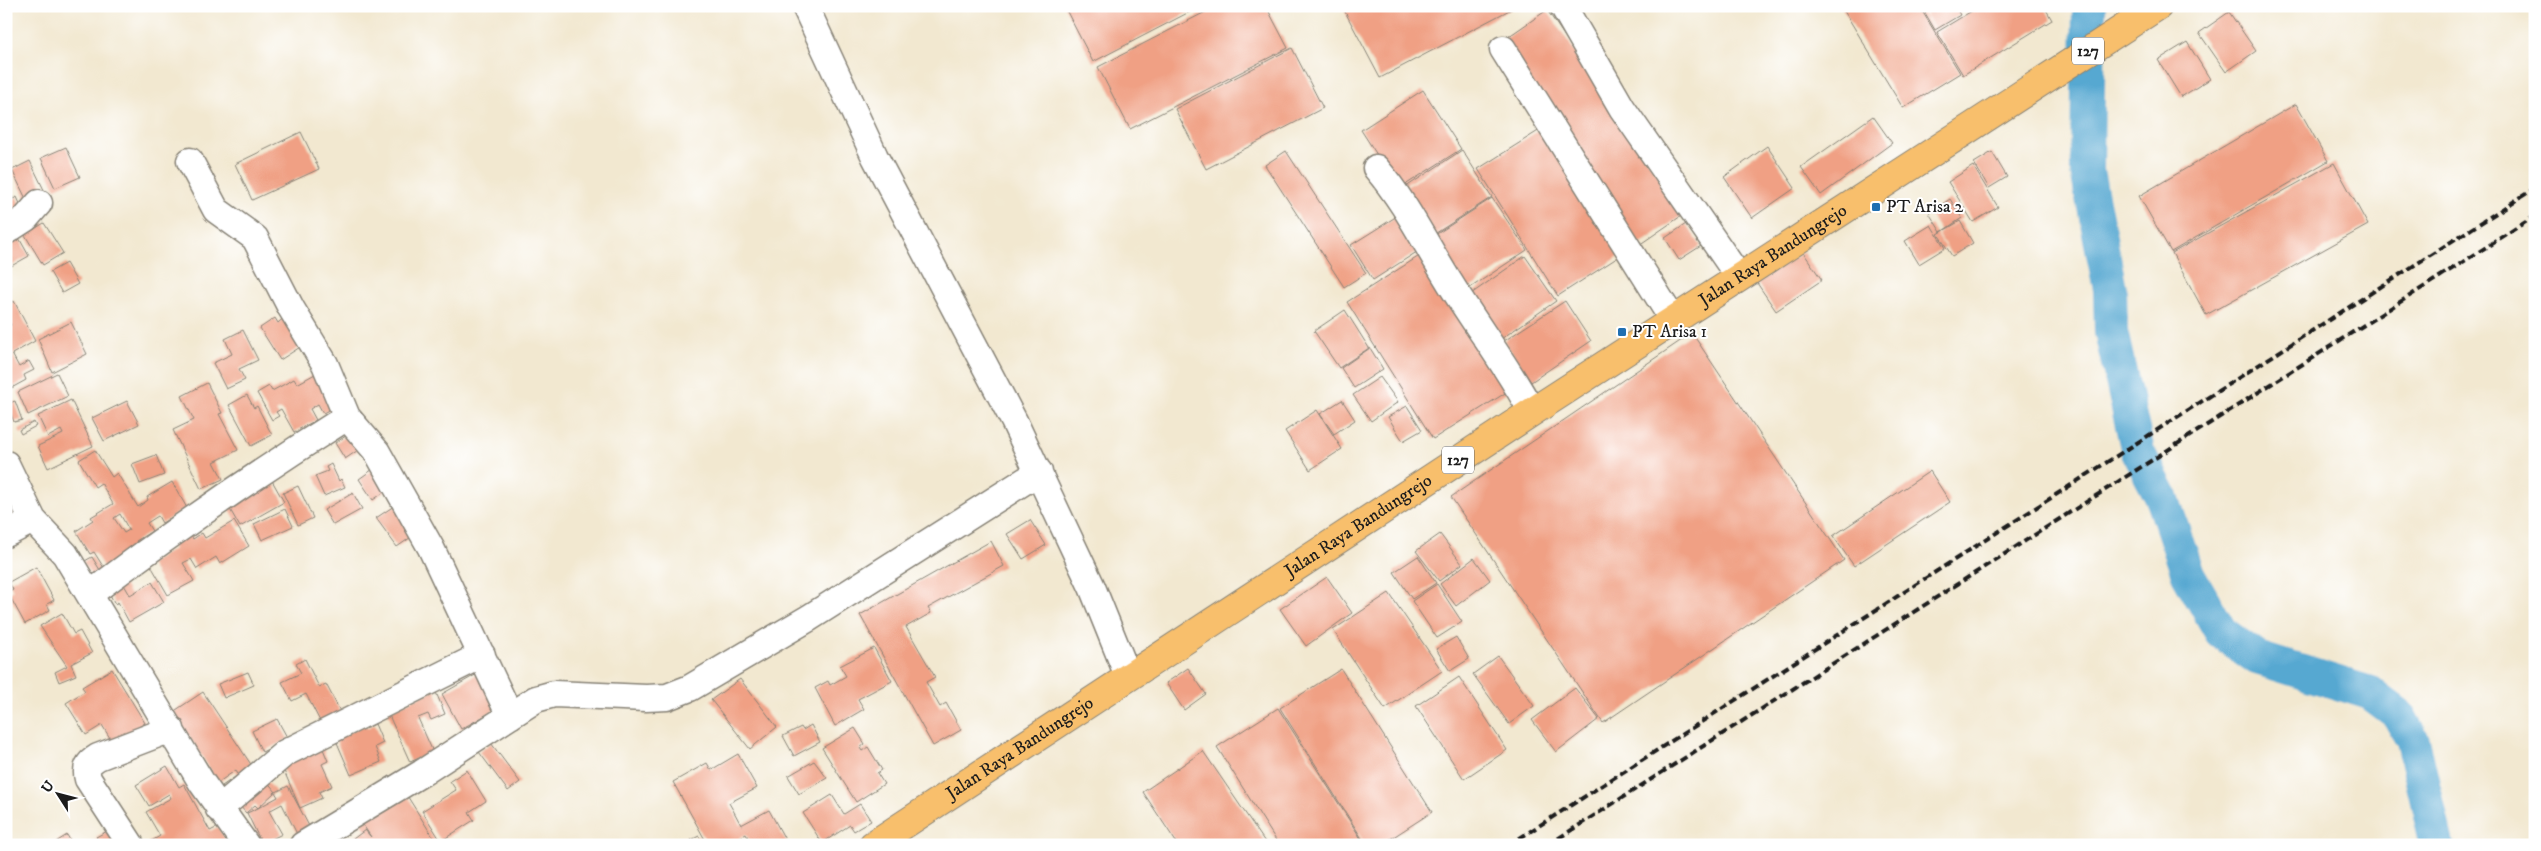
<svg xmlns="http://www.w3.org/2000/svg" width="2541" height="851" font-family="'IM FELL DW Pica',serif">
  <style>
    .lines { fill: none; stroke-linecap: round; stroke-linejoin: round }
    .river { stroke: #57a8d1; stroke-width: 34 }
    .building { fill: #f0a084; fill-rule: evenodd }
    .minor-casing { stroke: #878276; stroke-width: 29 }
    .major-casing { stroke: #878276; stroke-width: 30 }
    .minor { stroke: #fff; stroke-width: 26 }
    .major { stroke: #f8bf6c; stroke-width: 28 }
    .rail { stroke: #1c1c1c; stroke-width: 4; stroke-dasharray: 8 4; stroke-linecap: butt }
    .poi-dot { fill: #1f6fb2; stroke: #fff; stroke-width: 2 }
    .labels { text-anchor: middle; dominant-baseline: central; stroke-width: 4; stroke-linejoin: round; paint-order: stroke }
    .shield { fill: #fff; stroke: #606060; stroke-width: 1 }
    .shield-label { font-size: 16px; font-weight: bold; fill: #1c1c1c }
    .poi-label { font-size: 18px; fill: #1c1c1c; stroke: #fff; text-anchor: start }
    .street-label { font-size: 18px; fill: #1c1c1c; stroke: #fff }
  </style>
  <rect width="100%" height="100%" fill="#fff"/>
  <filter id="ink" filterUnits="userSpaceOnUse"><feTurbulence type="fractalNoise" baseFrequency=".02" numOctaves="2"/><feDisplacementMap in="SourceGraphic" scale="10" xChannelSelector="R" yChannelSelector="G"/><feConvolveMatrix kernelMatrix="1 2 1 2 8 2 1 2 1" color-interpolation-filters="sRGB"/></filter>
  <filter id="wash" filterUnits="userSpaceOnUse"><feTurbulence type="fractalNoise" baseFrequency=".0096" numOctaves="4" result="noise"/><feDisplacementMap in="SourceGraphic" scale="20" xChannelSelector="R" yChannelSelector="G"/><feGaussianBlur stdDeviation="1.12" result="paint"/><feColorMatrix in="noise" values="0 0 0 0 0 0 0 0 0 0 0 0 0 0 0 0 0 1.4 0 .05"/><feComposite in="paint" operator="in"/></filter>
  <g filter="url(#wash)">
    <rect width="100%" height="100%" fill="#f2e8d0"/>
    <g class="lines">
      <path class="river" d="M2089 6 2087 171 2110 289 2111 332 2138 452 2163 500 2188 574 2221 632 2257 658 2370 693 2398 714 2413 741 2437 845"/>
    </g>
    <g id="blocks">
      <path class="building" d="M1064 6H1201L1093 62Z
        M1217 6H1266L1288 48 1130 129 1098 67Z
        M1342 6H1517L1380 78Z
        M1841 6H1919L1960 73 1903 108Z
        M1921 6H1955L1960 15 1935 30Z
        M1980 6H2044L2052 20 1963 75 1937 32Z
        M1547 10 1684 214 1639 245 1502 41Z
        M2229 12 2256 51 2226 72 2199 33Z
        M2187 42 2210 79 2181 97 2158 60Z
        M1292 48 1323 108 1206 169 1175 109Z
        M1423 90 1461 149 1399 189 1361 130Z
        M2296 104 2328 161 2171 252 2139 196Z
        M1873 116 1892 143 1821 195 1801 167Z
        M1543 128 1623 254 1558 296 1478 169Z
        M301 132 319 169 252 200 235 164Z
        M1767 146 1795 188 1752 218 1724 177Z
        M66 147 80 177 55 188 41 158Z
        M1462 150 1492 197 1430 237 1400 191Z
        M1286 151 1366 273 1344 287 1265 165Z
        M1992 152 2007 177 1989 188 1974 163Z
        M30 161 46 194 28 203 12 170Z
        M2334 163 2368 225 2206 315 2172 253Z
        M1973 166 1998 207 1973 222 1948 182Z
        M6 184 13 199 17 197 25 215 6 224Z
        M1492 198 1527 250 1464 292 1429 239Z
        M1950 199 1962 218 1941 232 1929 213Z
        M1402 213 1423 248 1373 280 1351 245Z
        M1960 221 1973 243 1952 256 1938 234Z
        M44 223 63 253 43 265 25 235Z
        M1686 224 1701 246 1679 260 1665 238Z
        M1931 225 1945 248 1919 264 1905 241Z
        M14 229 29 256 6 269V233Z
        M1803 252 1822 280 1776 311 1757 283Z
        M1424 253 1510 390 1433 439 1347 302Z
        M1525 256 1556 301 1498 341 1468 296Z
        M66 263 78 284 62 293 50 272Z
        M14 301 35 341 12 354 19 367 29 361 34 370 24 375 26 380 6 391V328L11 325 9 322 6 323V305Z
        M1565 301 1591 341 1531 382 1504 341Z
        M1345 310 1369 348 1339 368 1314 331Z
        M289 313 308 342 280 360 260 328 275 318 278 323Z
        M71 322 87 354 52 372 38 339Z
        M243 330 258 360 239 369 245 380 226 389 213 363 232 354 225 339Z
        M1692 333 1844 560 1603 723 1451 497Z
        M1370 348 1383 369 1354 388 1341 368Z
        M324 369 338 405 323 413 318 404 310 409 316 420 294 432 281 409 276 412 279 416 272 420 257 393 269 386 272 391 294 379 297 384Z
        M57 373 68 396 28 415 18 392Z
        M1380 377 1398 402 1371 421 1353 395Z
        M207 383 222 413 219 414 238 450 214 462 223 479 201 489 173 430 194 420 182 396Z
        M247 395 254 408 257 406 272 435 251 446 229 405Z
        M71 400 93 446 48 468 38 446 63 434 61 430 48 437 38 416Z
        M1342 400 1355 420 1334 434 1320 414Z
        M15 401 22 420 14 422 7 404Z
        M127 401 139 424 104 441 92 418Z
        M1407 406 1422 430 1403 441 1388 417Z
        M1317 410 1342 449 1310 470 1285 431Z
        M34 422 36 426 21 434 19 430Z
        M363 425 373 440 345 459 335 443Z
        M95 450 112 477 117 473 138 507 148 500 147 497 172 482 187 508 162 523 158 516 147 523 152 531 136 541 139 546 104 568 94 552 90 554 76 531 93 520 91 517 113 504 101 483 95 487 79 460ZM120 514 129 530 124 533 114 518Z
        M156 455 164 475 140 484 132 464Z
        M331 464 339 481 341 479 345 487 324 496 315 476 328 471 326 467Z
        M376 467 390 488 373 500 359 479Z
        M1930 471 1950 502 1854 566 1833 536Z
        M270 477 284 502 240 527 228 506Z
        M298 486 313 518 298 525 283 493Z
        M353 493 362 509 333 525 324 510Z
        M21 497 27 513 6 522V504Z
        M394 506 427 526 397 547 376 518Z
        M285 509 293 526 262 540 254 524Z
        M1030 520 1046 545 1023 559 1007 534Z
        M234 521 249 546 220 564 216 557 197 569 191 559 183 563 194 581 168 595 150 564 174 549 172 545 190 534 193 539 202 533 205 538Z
        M1440 534 1462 564 1439 581 1416 551Z
        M991 541 1004 566 928 608 931 613 906 627 935 677 926 682 940 707 946 703 961 730 933 746 860 615Z
        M1418 556 1436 583 1412 599 1394 572Z
        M92 557 100 570 91 575 83 562Z
        M1474 558 1490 580 1456 606 1440 584Z
        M36 567 54 600 47 604 50 610 25 624 8 593 13 590 9 582Z
        M1327 577 1352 613 1306 646 1280 609Z
        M152 582 164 602 129 622 118 602 115 604 108 591 123 583 130 595Z
        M1437 584 1462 622 1437 638 1412 601Z
        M1389 593 1442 671 1385 709 1333 630Z
        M62 613 74 634 80 631 92 653 71 664 76 675 59 682 55 672 67 666 40 626Z
        M1456 637 1469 659 1450 671 1436 649Z
        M874 648 892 681 858 699 864 709 835 726 815 688 828 681 830 685 846 676 840 666Z
        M1498 656 1534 706 1509 724 1473 674Z
        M305 659 319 687 326 684 343 717 323 727 306 694 292 701 282 682 301 673 296 664Z
        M1188 668 1206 694 1184 710 1166 683Z
        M112 669 145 723 113 743 102 725 86 735 66 703 85 691 82 687Z
        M1341 669 1432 812 1381 845H1366L1280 708Z
        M484 670 504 705 461 729 442 694Z
        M248 672 254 685 224 698 218 684Z
        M1459 677 1507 750 1464 779 1416 706Z
        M740 679 777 727 750 749 711 700Z
        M1575 688 1599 719 1556 752 1532 720Z
        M435 690 445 714 431 720 428 714 418 718 433 752 410 762 387 711Z
        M203 692 254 769 224 789 222 786 238 775 236 770 216 784 209 774 212 772 173 712Z
        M1278 708 1365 845H1279L1217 747Z
        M277 719 288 739 262 752 252 731Z
        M375 724 383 743 375 747 381 762 351 775 335 738 365 725 367 728Z
        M811 725 820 742 794 756 783 736 801 727 803 730Z
        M855 728 865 744 860 748 862 751 868 747 882 770 877 773 884 784 856 802 822 748Z
        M491 743 520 782 508 791 479 752Z
        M321 744 328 761 322 764 332 786 319 792 322 798 300 808 281 764Z
        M1203 751 1267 845H1178L1143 792Z
        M738 754 757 788 729 803 733 810 741 825 769 810 788 845H752L746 834 739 838 742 845H708L673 782 707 763 711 770Z
        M814 761 827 778 799 794 788 776Z
        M167 766 179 787 184 784 210 831 218 827 229 845H150L148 843 160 836 146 812 171 798 169 794 149 806 136 785Z
        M467 770 486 801 469 812 474 820 441 841 422 811 456 790 450 781Z
        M265 779 276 792 288 786 310 828 297 834 282 804 269 811 282 834 262 844 247 813 258 808 278 797 275 792 258 808 255 805 246 813 239 805Z
        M406 794 438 845H345L365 830 371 837 359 819Z
        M832 795 844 814 860 804 871 821 854 831 850 825 822 843 803 813Z
        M111 829 120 845H88L98 839 96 837Z
        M67 835 73 845H57L56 842Z
        M699 836 703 845H694L691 840Z"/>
    </g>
  </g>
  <g filter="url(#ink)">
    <use href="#blocks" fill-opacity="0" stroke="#878276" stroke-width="1"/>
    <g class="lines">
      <defs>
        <path id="minor" d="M805 6 875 157 1014 421 1092 587 1128 676
          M1563 6 1622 108 1739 277
          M1503 49 1673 320
          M190 161 216 210 255 238 291 308 325 364 347 417 377 452 431 548 510 716
          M1376 168C1406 203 1426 245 1450 283 1477 327 1508 367 1532 412
          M6 231 26 218 39 203
          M6 464 33 520 65 554 202 783 246 845
          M6 534 33 520
          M90 594C173 531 258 473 347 417
          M219 809 285 753 482 655
          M131 845 88 779C85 768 88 763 98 757L171 729
          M303 845 422 773 536 699 554 694 646 698 667 697 690 688 809 618 1039 472"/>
        <g id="major">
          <path id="s1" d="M873 845 1532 412 2158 6"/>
        </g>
      </defs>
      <use href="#minor" class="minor-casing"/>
      <use href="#major" class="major-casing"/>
      <use href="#minor" class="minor"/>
      <use href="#major" class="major"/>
      <path class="rail" d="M1509 845 2535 188
        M1548 845 2535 216"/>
    </g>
  </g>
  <g class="poi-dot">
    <rect x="1871" y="202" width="10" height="10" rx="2.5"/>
    <rect x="1617" y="327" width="10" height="10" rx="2.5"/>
  </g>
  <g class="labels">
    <g class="shield">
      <rect x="2072" y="37.5" width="32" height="27" rx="4"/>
      <rect x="1442" y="446.5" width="32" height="27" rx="4"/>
    </g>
    <g class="shield-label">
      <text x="2088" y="51">127</text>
      <text x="1458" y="460">127</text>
    </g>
    <g class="poi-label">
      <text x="1886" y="207">PT Arisa 2</text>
      <text x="1632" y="332">PT Arisa 1</text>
    </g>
    <g class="street-label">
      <text stroke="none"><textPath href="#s1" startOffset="1076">Jalan Raya Bandungrejo</textPath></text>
      <text stroke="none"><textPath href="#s1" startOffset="581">Jalan Raya Bandungrejo</textPath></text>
      <text stroke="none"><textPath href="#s1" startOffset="176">Jalan Raya Bandungrejo</textPath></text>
    </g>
  </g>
  <rect width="2541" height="851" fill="none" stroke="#fff" stroke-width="25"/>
  <g transform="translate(58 794) rotate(306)" stroke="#ffffff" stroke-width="4" paint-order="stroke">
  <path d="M0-4L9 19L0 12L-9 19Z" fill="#1c1c1c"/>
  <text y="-8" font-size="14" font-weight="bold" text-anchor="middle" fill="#1c1c1c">U</text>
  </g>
</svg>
